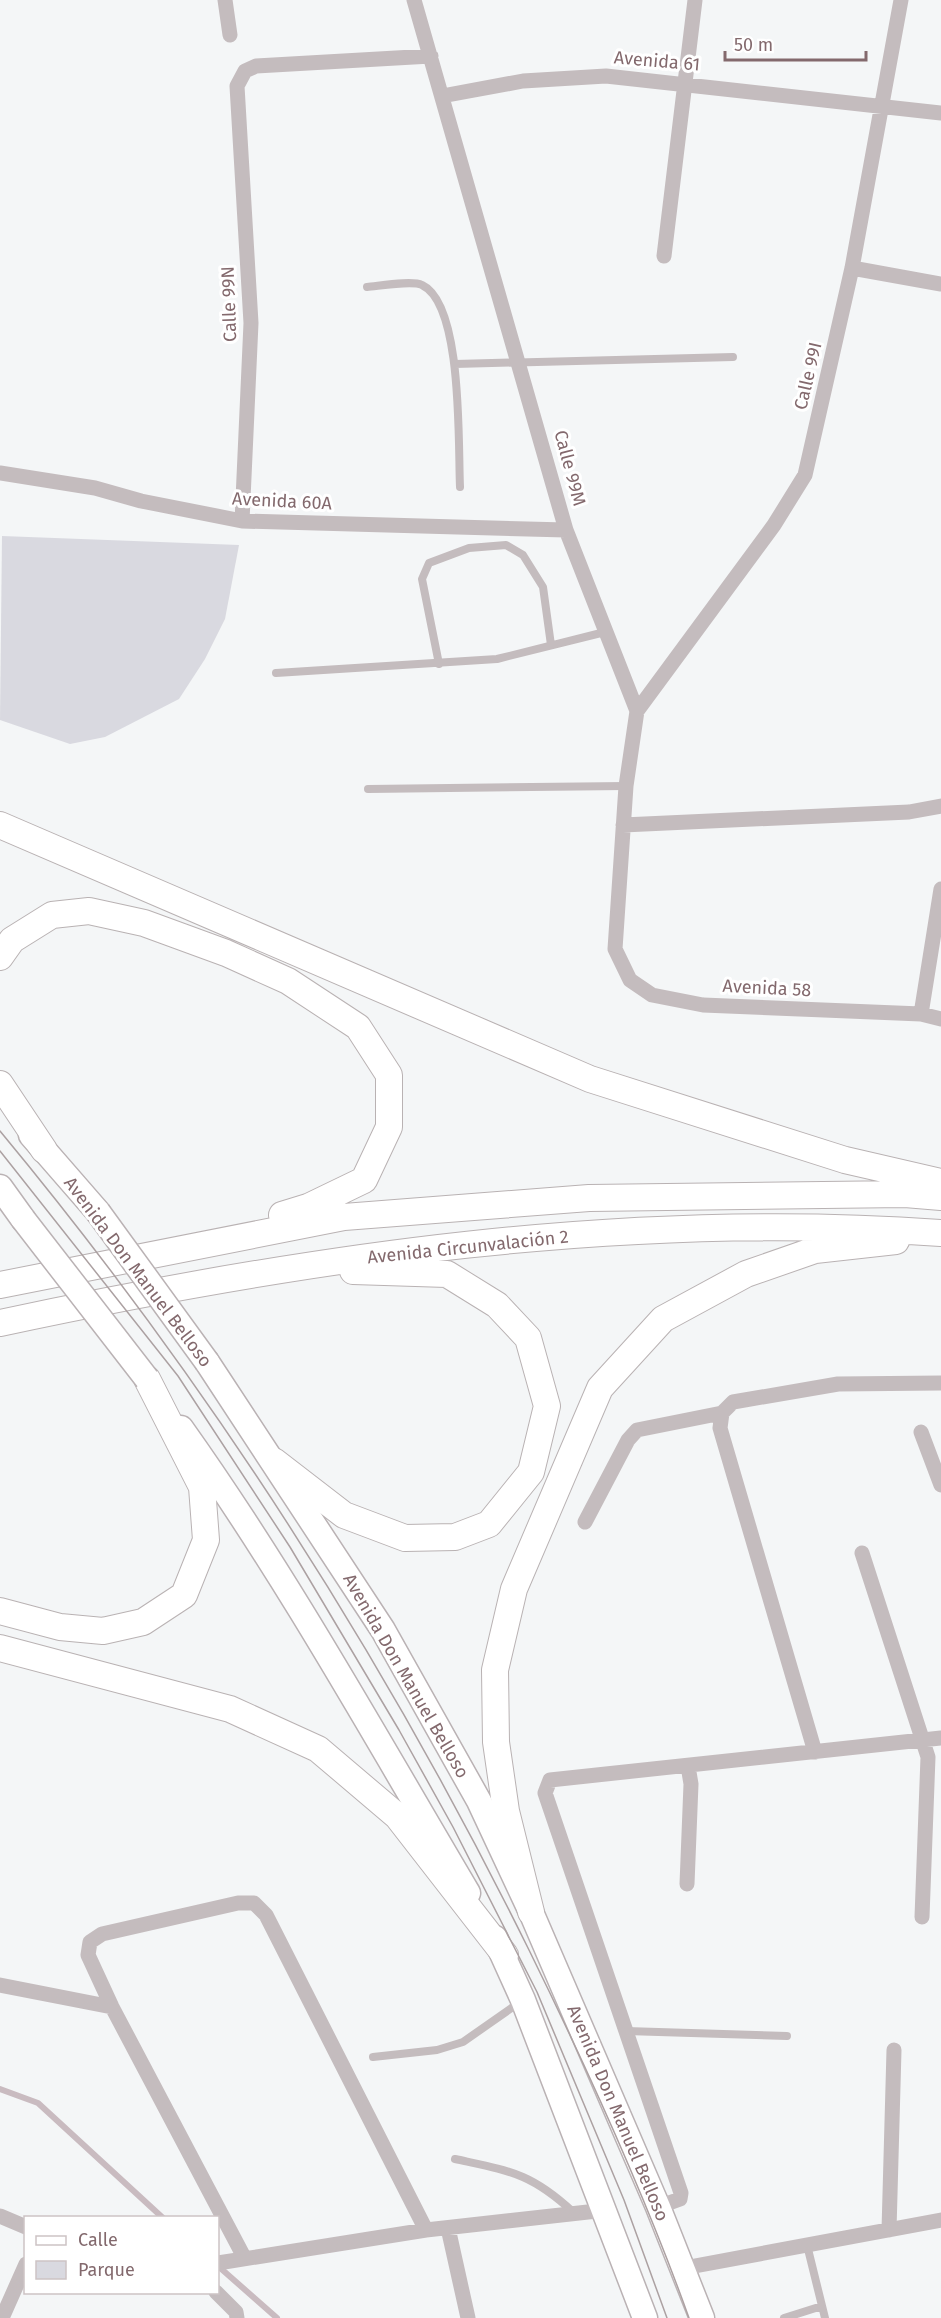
<svg xmlns="http://www.w3.org/2000/svg" width="941" height="2318" font-family="'Fira Sans',sans-serif">
  <style>
    .green { fill: #d9d9e0 }
    .lines { fill: none; stroke-linecap: round; stroke-linejoin: round }
    .stream { stroke: #c9bbc0; stroke-width: 6 }
    .primary-casing { stroke: #bab2b4; stroke-width: 27 }
    .trunk-casing { stroke: #b9b2b3; stroke-width: 28 }
    .service { stroke: #c4bcbe; stroke-width: 8 }
    .minor { stroke: #c4bcbe; stroke-width: 15 }
    .primary { stroke: #fff; stroke-width: 24 }
    .trunk { stroke: #fff; stroke-width: 26 }
    .tram { stroke: #aca1a2; stroke-width: 1.5 }
    .primary-bridge-casing { stroke: #bab2b4; stroke-width: 27; stroke-linecap: butt }
    .primary-bridge { stroke: #fff; stroke-width: 24 }
    .labels { text-anchor: middle; dominant-baseline: central; stroke-width: 6; stroke-linejoin: round; paint-order: stroke }
    .street-label { font-size: 18px; fill: #83696d; stroke: #fff }
  </style>
  <rect width="100%" height="100%" fill="#f4f6f7"/>
  <path class="green" d="M2 536 239 545 225 619 205 659 179 699 105 737 70 744 0 720Z"/>
  <g class="lines">
    <path class="stream" d="M0 2089 38 2103 163 2218
      M218 2266 277 2318"/>
    <defs>
      <path id="primary" d="M31 1135 98 1212
        M0 1187 23 1219
        M207 1362 383 1630 479 1801 531 1912 658 2207 702 2318
        M181 1428C287 1577 375 1736 468 1893
        M495 1938 523 2000 645 2318"/>
      <path id="trunk" d="M0 825 590 1079 845 1160 941 1182
        M0 957 12 940 52 915 89 911 144 923 226 953 288 981 358 1027 389 1075V1127L364 1180 308 1207 282 1215
        M0 1084 44 1150
        M0 1285 344 1217 589 1198 905 1194 941 1197
        M0 1323C308 1257 626 1210 941 1233
        M274 1461 344 1515 405 1538 455 1537 489 1524 531 1472 547 1406 528 1338 497 1305 447 1274 353 1271
        M0 1611 60 1627 103 1631 143 1622 184 1595 206 1540 202 1487 147 1379
        M0 1648 230 1709 318 1749 397 1816 505 1955
        M531 1912 506 1811 496 1742 495 1670 514 1589 600 1388 663 1319 746 1274 815 1250 896 1241"/>
    </defs>
    <use href="#primary" class="primary-casing"/>
    <use href="#trunk" class="trunk-casing"/>
    <path class="service" d="M367 287C379 286 412 280 422 285 463 304 458 444 460 487
      M455 364 733 357
      M439 664 422 579 429 563 469 548 506 545 523 555 543 587 551 645
      M276 673 497 659 605 632
      M368 789 626 786
      M626 2031 787 2036
      M373 2057 437 2050 463 2042 520 2002
      M455 2159C510 2171 531 2173 573 2212
      M807 2245 825 2318
      M784 2318 822 2306"/>
    <path class="minor" d="M225 0 230 35
      M414 0 566 530 637 711 626 786 615 949 630 980 652 995 703 1005 921 1014 941 1019
      M442 96 523 81 606 76 941 113
      M664 256 695 0
      M852 268 941 284
      M0 473 95 488 141 501 242 521 566 530
      M242 521 251 323 237 86 245 71 256 66 431 56
      M637 711 774 525 805 475 852 268 901 0
      M623 825 909 812 941 806
      M921 1014 941 889
      M921 1432 941 1485
      M585 1522 628 1440 637 1430 722 1413
      M862 1553 928 1757 922 1917
      M815 1752 720 1428 722 1413 733 1402 838 1384 941 1383
      M687 1884 691 1784 688 1766
      M0 1985 112 2007
      M658 2207 680 2199 681 2193 545 1793 550 1780 941 1738
      M0 2216 26 2227
      M448 2228 468 2318
      M889 2230 894 2050
      M244 2257 112 2007 88 1955 90 1942 102 1934 238 1903H254L266 1915 426 2230
      M218 2263 426 2230 606 2210
      M684 2268 941 2220
      M216 2292 236 2312 237 2318
      M2 2318 26 2264"/>
    <use href="#primary" class="primary"/>
    <use href="#trunk" class="trunk"/>
    <path class="tram" d="M0 1131C209 1383 384 1656 529 1950 588 2070 644 2192 689 2318
      M0 1151 178 1376 290 1547 399 1730 453 1827 537 1992 624 2200 667 2318"/>
    <defs>
      <path id="primary-bridge" d="M98 1212 207 1362
        M23 1219 147 1379"/>
    </defs>
    <use href="#primary-bridge" class="primary-bridge-casing"/>
    <use href="#primary-bridge" class="primary-bridge"/>
  </g>
  <g class="labels">
    <g class="street-label">
      <text transform="translate(657 61) rotate(5)">Avenida 61</text>
      <text transform="translate(229 304) rotate(-92)">Calle 99N</text>
      <text transform="translate(808 376) rotate(-77)">Calle 99I</text>
      <text transform="translate(570 468) rotate(75)">Calle 99M</text>
      <text transform="translate(282 501) rotate(3)">Avenida 60A</text>
      <text transform="translate(767 988) rotate(3)">Avenida 58</text>
      <text transform="translate(468 1247) rotate(-6)">Avenida Circunvalación 2</text>
      <text transform="translate(138 1272) rotate(53)">Avenida Don Manuel Belloso</text>
      <text transform="translate(406 1676) rotate(60)">Avenida Don Manuel Belloso</text>
      <text transform="translate(618 2113) rotate(67)">Avenida Don Manuel Belloso</text>
    </g>
  </g>
  <rect x="24" y="2216" width="195" height="78" fill="#ffffff" stroke="#cdc3c5" stroke-width="1.5"/>
  <rect x="36" y="2236" width="30" height="9" fill="#ffffff" stroke="#cdc3c5" stroke-width="1.5"/>
  <text x="78" y="2246" font-size="18" fill="#83696d">Calle</text>
  <rect x="36" y="2261" width="30" height="18" fill="#d9d9e0" stroke="#cdc3c5" stroke-width="1.5"/>
  <text x="78" y="2276" font-size="18" fill="#83696d">Parque</text>
  <path d="M725 51v9h141v-9" fill="none" stroke="#83696d" stroke-width="3"/>
  <text x="734" y="51" font-size="18" fill="#83696d" stroke="#ffffff" stroke-width="4.5" paint-order="stroke">50 m</text>
</svg>
